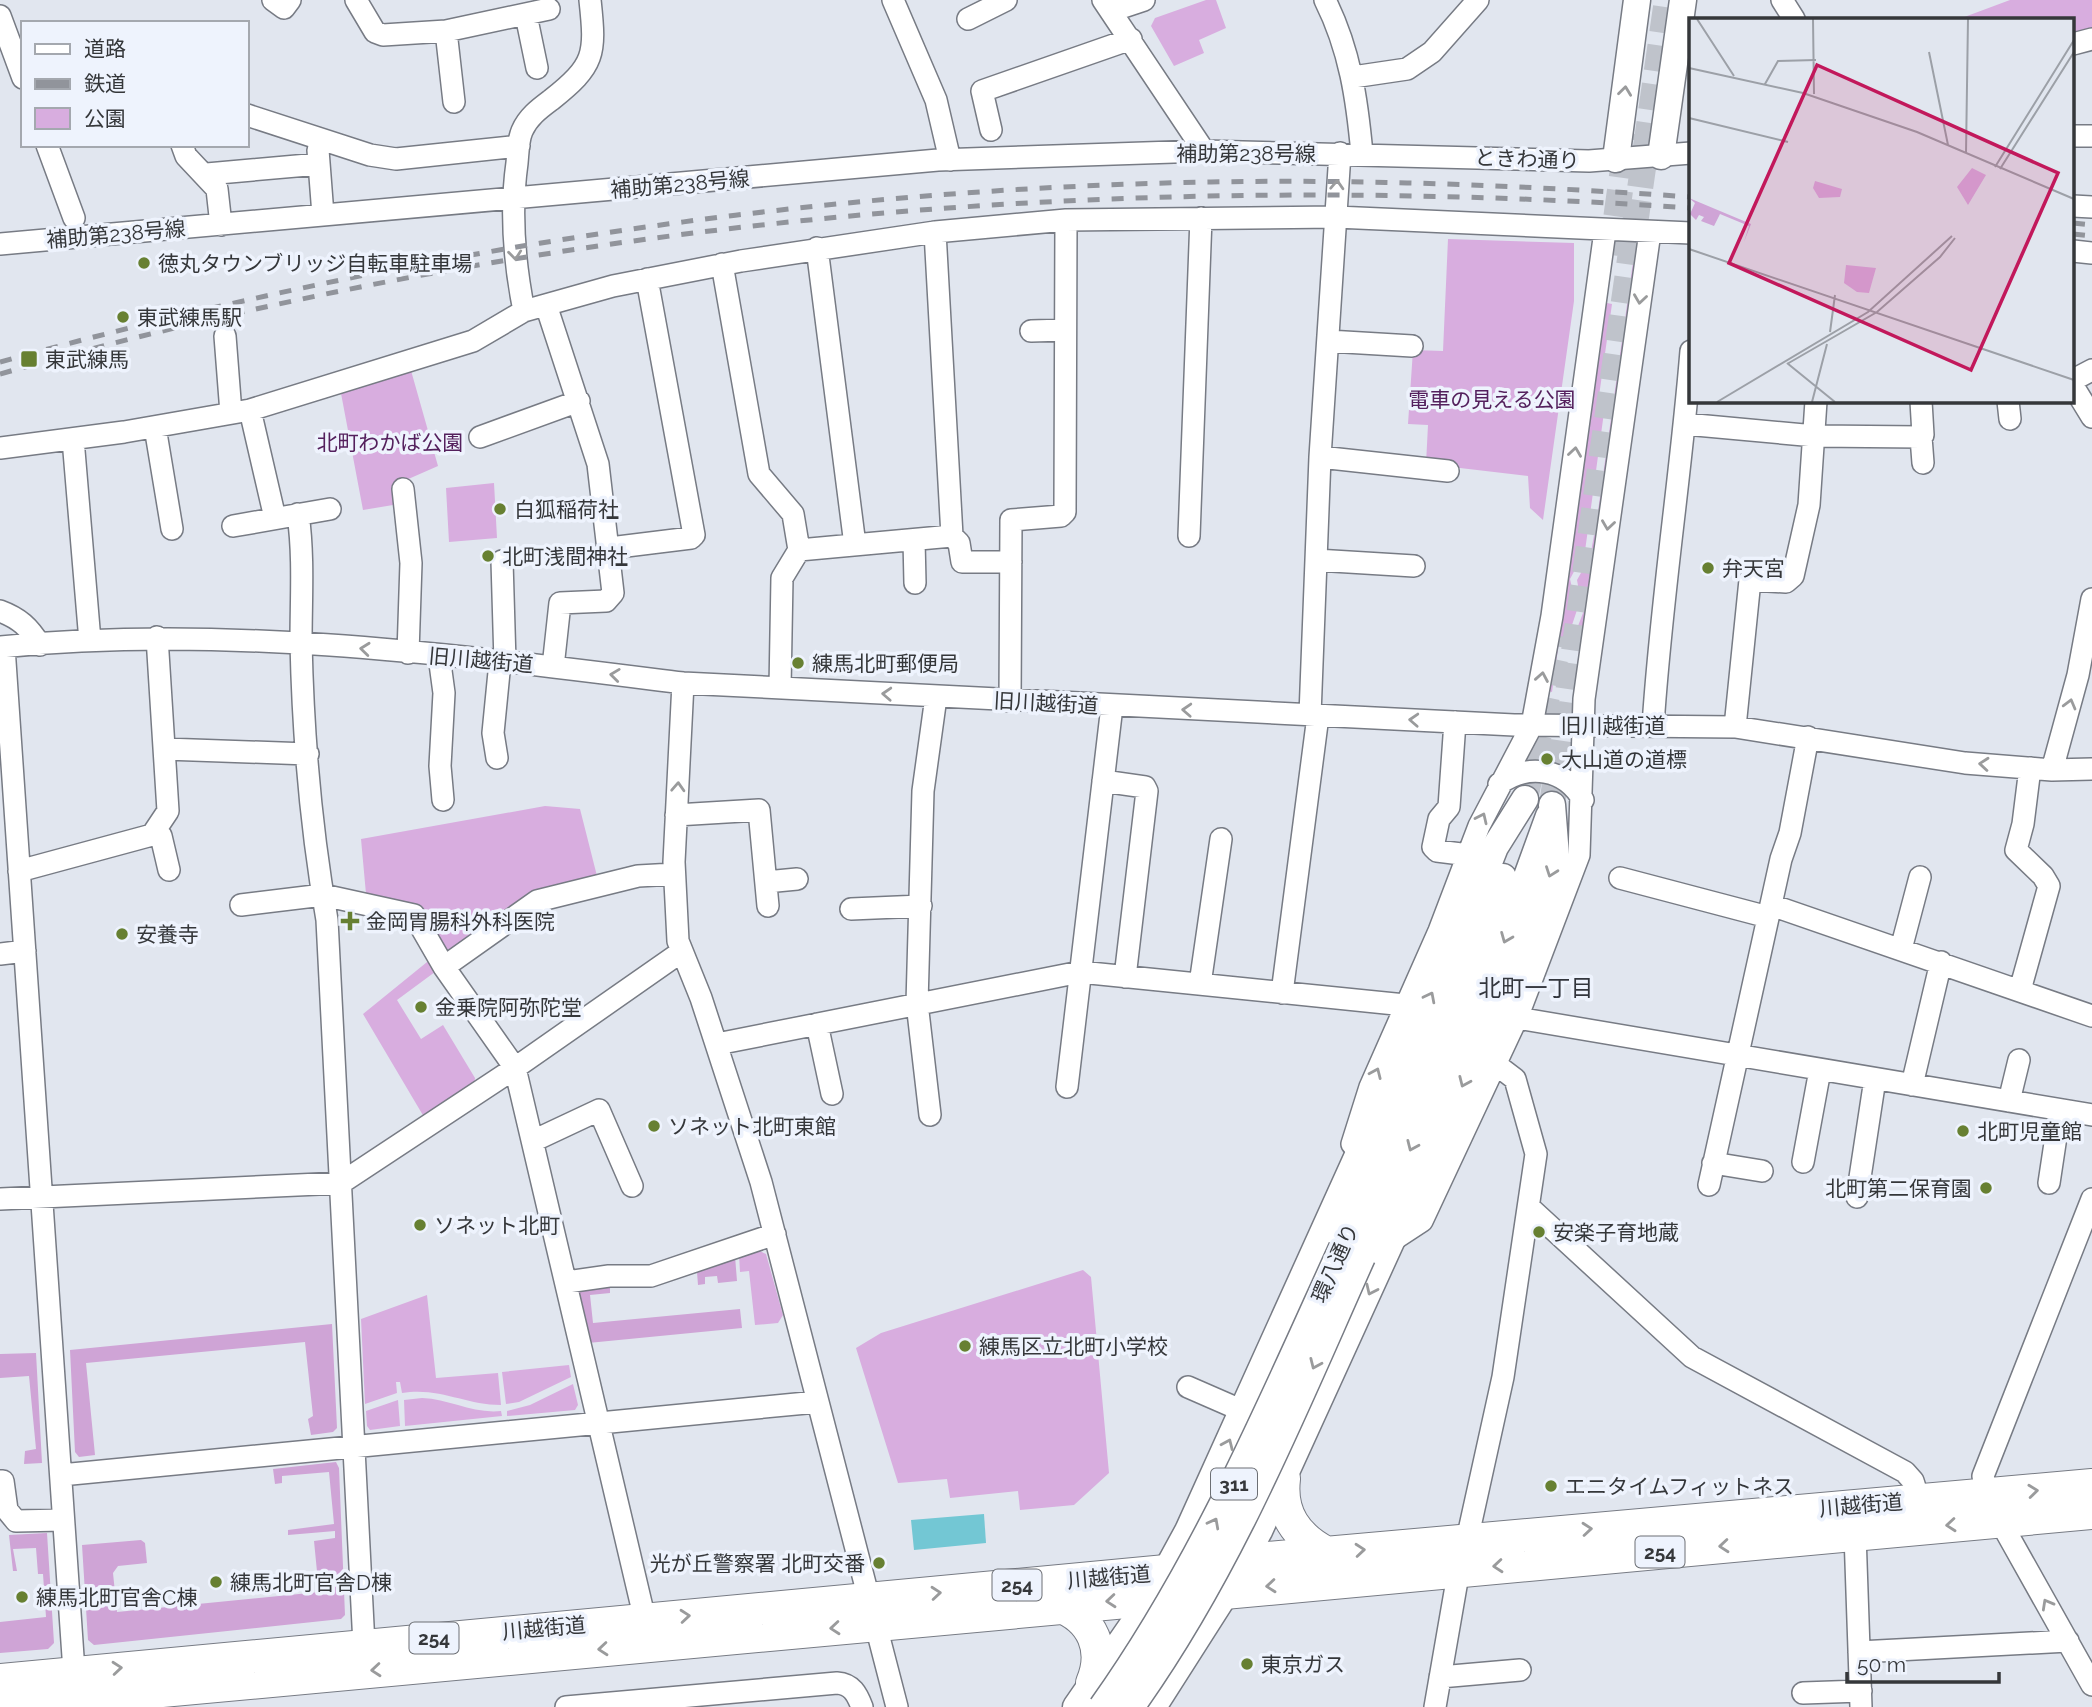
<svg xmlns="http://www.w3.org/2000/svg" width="2092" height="1707" font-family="Raleway,'Noto Sans JP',sans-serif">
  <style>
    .green { fill: #d8addf }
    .forest { fill: #cfa4d6 }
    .water { fill: #73c7d4 }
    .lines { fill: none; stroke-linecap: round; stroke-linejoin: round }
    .major-tunnel { stroke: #bfc3cb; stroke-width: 26; stroke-dasharray: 26 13; stroke-linecap: butt }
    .minor-casing { stroke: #777b84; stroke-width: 24 }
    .major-casing { stroke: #777b84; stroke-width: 29 }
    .highway-casing { stroke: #777b84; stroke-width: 34 }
    .minor { stroke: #fff; stroke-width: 21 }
    .major { stroke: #fff; stroke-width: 26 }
    .highway { stroke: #fff; stroke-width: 32 }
    .rail { stroke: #91949b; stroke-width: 5; stroke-dasharray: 12 12; stroke-linecap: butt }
    .major-bridge-casing { stroke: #777b84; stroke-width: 29; stroke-linecap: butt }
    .major-bridge { stroke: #fff; stroke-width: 26 }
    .oneway { stroke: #9a9b9c }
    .poi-dot { fill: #678032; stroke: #eef3fd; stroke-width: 2.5 }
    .labels { text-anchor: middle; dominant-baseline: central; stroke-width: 7; stroke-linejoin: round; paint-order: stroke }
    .shield { fill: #eef3fd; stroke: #6c6f74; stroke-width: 2 }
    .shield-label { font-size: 19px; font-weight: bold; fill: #35373a }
    .street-label { font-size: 21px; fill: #35373a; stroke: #eef3fd }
    .poi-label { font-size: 21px; fill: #35373a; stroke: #eef3fd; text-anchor: start }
    .park-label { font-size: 21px; fill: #54205d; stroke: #eef3fd }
    .neighbourhood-label { font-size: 23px; fill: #33363d; stroke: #eef3fd }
    .inset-road { fill: none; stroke: #9ca0a7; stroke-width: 2 }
    .view { fill: #c2185b; fill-opacity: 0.15; stroke: #c2185b; stroke-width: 3.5 }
    .inset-edge { fill: none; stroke: #35373a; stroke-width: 3.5 }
  </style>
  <rect width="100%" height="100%" fill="#e1e6ef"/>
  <path class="green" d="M1206 0H1216L1226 28 1199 40 1204 53 1174 66 1151 26 1155 18Z
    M2010 0H2092V33L2073 38V19H1959Z
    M1448 239 1574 243V301L1543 520 1530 508 1528 476 1426 464 1428 425 1408 424 1413 350 1443 351Z
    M1633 262 1638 263 1601 525H1596Z
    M1602 302 1612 304 1598 403 1605 405 1585 551 1570 579 1577 610 1566 643 1559 642 1552 692 1548 691Z
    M410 367 438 466 397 484 399 504 363 510 340 388Z
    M494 483 497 538 449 542 446 488Z
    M1595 530 1600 531 1577 692H1573L1580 645 1574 644 1573 639 1583 613 1577 580 1590 557Z
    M545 806 580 809 597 876 452 949H443L422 911 366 894 361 839Z
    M432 958 439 969 397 1000 421 1039 443 1025 475 1078 474 1084 424 1117 363 1014Z
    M755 1249 766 1254 783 1315 778 1323 755 1325 749 1271 740 1272 739 1255Z
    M1083 1270 1091 1277 1109 1473 1074 1505 1020 1510 1018 1491 950 1498 947 1479 898 1483 856 1348 881 1333Z
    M427 1295 436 1378 498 1373 501 1405C465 1405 440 1387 402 1393L400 1382H396L397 1393 365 1404 361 1319Z
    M569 1365 571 1377 519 1402 506 1404 502 1372Z
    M573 1384 578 1405 575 1410 507 1416V1411L530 1405Z
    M422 1398C450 1399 473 1414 501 1411L502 1416 405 1426 404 1400Z
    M398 1400 400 1426 370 1430 367 1426 366 1411Z"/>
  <path class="forest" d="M735 1256 737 1281 718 1283 717 1276 705 1277V1284L698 1285 697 1272Z
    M585 1285H610V1293L590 1295 593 1323 740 1309 742 1328 588 1343 577 1295Z
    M332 1324 337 1428 333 1432 311 1435 308 1419 313 1416 305 1342 86 1363 95 1455 79 1457 75 1452 70 1350Z
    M36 1353 42 1463 24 1464 25 1451 36 1449 29 1376 0 1378V1354Z
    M336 1462 339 1468 345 1615 341 1619 94 1645 88 1640 82 1545 141 1540 145 1543 147 1563 118 1566 113 1573 117 1612 319 1592 314 1541 335 1538V1531L288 1535V1530L334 1524 329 1472 282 1476V1483L275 1484 273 1469Z
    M47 1533 54 1643 48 1649 0 1653V1622L46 1617 43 1574H38L36 1548 13 1549 17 1571H13L9 1535Z"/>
  <path class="water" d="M984 1514 986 1543 914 1550 911 1520Z"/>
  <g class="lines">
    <path class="major-tunnel" d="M1611 255 1628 133
      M1525 799 1560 636
      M1552 805 1667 0"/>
    <defs>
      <path id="minor" d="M273 0 284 8 290 0
        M356 0 375 32 383 35 446 31 549 9
        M893 0 936 100 950 160
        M1103 0 1204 151
        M1325 0C1350 50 1357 99 1362 154
        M1782 0 1794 19
        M1111 11 1144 0
        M526 15 537 68
        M0 16 23 78
        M968 19 1006 0
        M446 31 454 102
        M2073 44 2092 39
        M1353 77 1407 69 1432 52 1478 0
        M247 115 370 155 396 159 519 146
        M991 130 982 91 1131 39
        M2073 136H2092
        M47 145 74 218
        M182 145 186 156 217 189 221 225
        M318 150 323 215
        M207 174 319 164
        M2073 206 2092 207
        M0 244 938 160 1204 151 1589 161 1691 153
        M817 248 855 545
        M2073 251 2092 253
        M722 264 759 474 793 514 799 550 782 578 780 688
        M546 305 598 464 613 593 606 601 560 603 553 667
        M524 311C514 261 510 213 517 163 518 153 518 140 522 131 528 117 539 109 551 100 595 65 596 55 590 0
        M1031 331 1065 330
        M225 336 231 413
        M1328 341 1412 346
        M2073 380 2092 370
        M2073 386 2092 417
        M2008 401 2010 419
        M250 410 275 518
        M1685 424 1815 436 1921 437 1923 435 1921 401
        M155 427 172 529
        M480 437 579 401
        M1921 437 1923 463
        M73 439 90 641
        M0 448 124 432 250 410 473 341 524 311 613 286 741 261 935 232 1066 220 1336 217 1691 233
        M1320 457 1448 471
        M403 489 411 563 408 653
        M298 514C304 557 301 599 301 642 303 735 311 829 327 920L364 1645
        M233 526 330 509
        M952 536 959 543 962 562H1011
        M1189 536 1201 218
        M914 540 915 583
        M610 548 691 538 694 535 647 279
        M799 550 952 536 935 232
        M1316 560 1414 566
        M502 561 505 662
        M0 611C19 618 29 627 40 645
        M0 647C228 624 457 655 683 683L1514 725 1735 727 1965 763 2052 770 2092 769
        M4 647 75 1686
        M439 656 444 693 440 766 443 800
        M683 683 674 862 678 941 701 998 761 1182 897 1707
        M1010 701 1011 520 1061 516 1065 512 1066 220
        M1310 715 1320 457 1340 153
        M1455 722 1449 807 1439 819 1433 847 1437 851 1469 855
        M1653 726C1661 600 1681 476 1691 351
        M1735 727 1750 580 1786 582 1793 576 1809 505 1816 401
        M165 749 308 754
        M497 758 493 733 500 662
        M2052 770 2078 675 2092 599
        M1103 781 1145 787 1147 791 1125 977
        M1499 784C1528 763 1565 768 1583 800
        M676 815 759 810 768 906
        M155 832 161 836 169 870
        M19 871 152 835 168 811 157 637
        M1620 878 1768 917
        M766 882 797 879
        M241 905 323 895 414 915 444 967 515 1068 645 1620
        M1771 905 2092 1016
        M851 909 921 906
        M1901 949 1920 877
        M0 954 25 951
        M444 967 537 901 638 876 674 874
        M1200 984 1221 839
        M2020 990 2049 886 2043 876 2016 850 2023 824 2030 768
        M1282 993 1318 716
        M1517 1018 2092 1115
        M817 1024 832 1094
        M717 1044 1080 972 1405 1005
        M1912 1085 1941 962
        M1067 1087 1112 706
        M2009 1101 2019 1060
        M930 1115 917 1003 923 791 936 697
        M533 1141 599 1110 632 1186
        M1352 1144 1370 1087 1439 931 1479 826 1532 725 1552 616 1605 231
        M1803 1162 1820 1070
        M1713 1163 1762 1171
        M2049 1183 2060 1110
        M1709 1185 1781 859 1790 833 1808 737
        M1857 1197 1875 1079
        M0 1199 341 1183 515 1068 681 952
        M2092 1199 1983 1476 1987 1495 2000 1521 2092 1685
        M1530 1208 1692 1357 1905 1472 1913 1481 1919 1500
        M1393 1240 1422 1221 1517 1018 1579 855 1584 699 1650 232
        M567 1282 609 1276H651L775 1234
        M1188 1387 1243 1411
        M61 1475 817 1402
        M0 1481H3L7 1510 16 1521 63 1520
        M1855 1534 1861 1707
        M1467 1540 1503 1377 1536 1154 1515 1079 1494 1063
        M1859 1652 2068 1641
        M1440 1677 1520 1670
        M1803 1693 1861 1691
        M566 1707 837 1683C852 1684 857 1694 862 1707
        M1435 1707 1459 1569"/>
      <path id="major" d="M1661 156 1683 0
        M1616 159 1637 0
        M1342 1248 1475 951 1503 877
        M1362 1257 1497 959 1549 816
        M1076 1707 1152 1597 1188 1531 1426 1005 1455 949 1495 847 1525 799
        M1153 1707 1227 1591 1259 1531 1508 985 1556 856 1552 805"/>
      <path id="highway" d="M1284 1479C1280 1513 1296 1537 1327 1553
        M1059 1606C1093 1619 1106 1650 1092 1683
        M0 1680 1166 1571 1268 1558 2092 1485
        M0 1706 2092 1513"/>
    </defs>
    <use href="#minor" class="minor-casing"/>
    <use href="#major" class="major-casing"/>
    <use href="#highway" class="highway-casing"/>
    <use href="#minor" class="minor"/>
    <use href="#major" class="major"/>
    <use href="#highway" class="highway"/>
    <path class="rail" d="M2073 223 2092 225
      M2073 234 2092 236
      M0 362C395 253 801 189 1211 182 1371 179 1532 186 1691 197
      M0 374C555 216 1117 169 1691 208"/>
    <defs>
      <path id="major-bridge" d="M1102 1707C1203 1565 1270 1406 1342 1248
        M1131 1707C1230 1569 1293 1411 1362 1257"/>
    </defs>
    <use href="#major-bridge" class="major-bridge-casing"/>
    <use href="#major-bridge" class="major-bridge"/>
  </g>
  <defs><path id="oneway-chevron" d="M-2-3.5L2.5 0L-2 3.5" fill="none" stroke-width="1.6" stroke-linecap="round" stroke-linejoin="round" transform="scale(1.75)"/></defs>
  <g class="oneway">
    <use href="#oneway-chevron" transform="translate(1625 91) rotate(-83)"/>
    <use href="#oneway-chevron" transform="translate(1337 185) rotate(-87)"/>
    <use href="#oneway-chevron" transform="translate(515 255) rotate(84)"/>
    <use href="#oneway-chevron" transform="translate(1640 299) rotate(98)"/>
    <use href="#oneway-chevron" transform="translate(1575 452) rotate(-82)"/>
    <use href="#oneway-chevron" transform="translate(1608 525) rotate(98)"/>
    <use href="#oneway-chevron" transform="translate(365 649) rotate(-174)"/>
    <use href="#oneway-chevron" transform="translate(615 675) rotate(-173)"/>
    <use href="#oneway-chevron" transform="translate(1542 677) rotate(-80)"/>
    <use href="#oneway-chevron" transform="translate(887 694) rotate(-177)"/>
    <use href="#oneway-chevron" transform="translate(2070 704) rotate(-75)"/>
    <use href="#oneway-chevron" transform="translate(1187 710) rotate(-177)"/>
    <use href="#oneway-chevron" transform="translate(1414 720) rotate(-177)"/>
    <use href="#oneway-chevron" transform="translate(1984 764) rotate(-175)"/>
    <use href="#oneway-chevron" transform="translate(678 787) rotate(-87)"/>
    <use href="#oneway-chevron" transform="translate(1482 818) rotate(-65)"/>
    <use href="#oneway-chevron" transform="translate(1551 872) rotate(110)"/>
    <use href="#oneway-chevron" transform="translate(1506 938) rotate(112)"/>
    <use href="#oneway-chevron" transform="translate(1430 997) rotate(-63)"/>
    <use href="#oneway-chevron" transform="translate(1376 1073) rotate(-66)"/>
    <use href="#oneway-chevron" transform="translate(1464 1082) rotate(114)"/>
    <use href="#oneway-chevron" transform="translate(1412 1146) rotate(114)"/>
    <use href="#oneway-chevron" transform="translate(1371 1290) rotate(115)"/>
    <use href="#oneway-chevron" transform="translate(1315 1364) rotate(114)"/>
    <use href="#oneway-chevron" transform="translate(1228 1444) rotate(-66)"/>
    <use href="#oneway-chevron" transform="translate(2033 1491) rotate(-6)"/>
    <use href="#oneway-chevron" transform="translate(1214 1523) rotate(-62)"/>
    <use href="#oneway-chevron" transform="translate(1951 1525) rotate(175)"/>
    <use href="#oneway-chevron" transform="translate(1587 1529) rotate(-5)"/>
    <use href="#oneway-chevron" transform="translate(1724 1546) rotate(175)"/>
    <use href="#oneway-chevron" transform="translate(1360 1550) rotate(-5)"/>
    <use href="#oneway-chevron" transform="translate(1498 1566) rotate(175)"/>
    <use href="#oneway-chevron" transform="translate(1271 1586) rotate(175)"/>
    <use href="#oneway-chevron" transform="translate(936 1593) rotate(-5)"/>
    <use href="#oneway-chevron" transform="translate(1111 1601) rotate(175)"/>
    <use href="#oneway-chevron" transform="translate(2047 1604) rotate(-119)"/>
    <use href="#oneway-chevron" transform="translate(685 1616) rotate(-5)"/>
    <use href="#oneway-chevron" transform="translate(835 1628) rotate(175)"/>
    <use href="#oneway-chevron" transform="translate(603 1649) rotate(175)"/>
    <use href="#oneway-chevron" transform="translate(117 1668) rotate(-5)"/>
    <use href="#oneway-chevron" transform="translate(376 1670) rotate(175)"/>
  </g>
  <g class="poi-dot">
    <circle cx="144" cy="263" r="7"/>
    <circle cx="123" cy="317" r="7"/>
    <rect x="20" y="350" width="18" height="18" rx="3.5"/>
    <circle cx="500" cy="509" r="7"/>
    <circle cx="488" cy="556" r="7"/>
    <circle cx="1708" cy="568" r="7"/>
    <circle cx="798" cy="663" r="7"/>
    <circle cx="1547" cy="759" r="7"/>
    <path d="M346.5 910.5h7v7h7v7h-7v7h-7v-7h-7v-7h7z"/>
    <circle cx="122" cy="934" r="7"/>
    <circle cx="421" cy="1007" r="7"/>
    <circle cx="654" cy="1126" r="7"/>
    <circle cx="1963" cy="1131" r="7"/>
    <circle cx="1986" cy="1188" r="7"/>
    <circle cx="420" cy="1225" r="7"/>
    <circle cx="1539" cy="1232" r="7"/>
    <circle cx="965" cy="1346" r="7"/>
    <circle cx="1551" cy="1486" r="7"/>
    <circle cx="879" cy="1563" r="7"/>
    <circle cx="216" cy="1582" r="7"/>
    <circle cx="22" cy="1597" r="7"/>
    <circle cx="1247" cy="1664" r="7"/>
  </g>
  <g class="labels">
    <g class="shield">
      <rect x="1211" y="1468.5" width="46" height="31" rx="5"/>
      <rect x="1635.5" y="1536.5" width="49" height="31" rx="5"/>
      <rect x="992.5" y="1569.5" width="49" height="31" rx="5"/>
      <rect x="409.5" y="1622.5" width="49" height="31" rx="5"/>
    </g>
    <g class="shield-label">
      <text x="1234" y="1484">311</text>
      <text x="1660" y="1552">254</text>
      <text x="1017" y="1585">254</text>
      <text x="434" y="1638">254</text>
    </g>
    <g class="street-label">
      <text x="1246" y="153">補助第238号線</text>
      <text transform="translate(1527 159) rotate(2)">ときわ通り</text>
      <text transform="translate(680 184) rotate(-5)">補助第238号線</text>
      <text transform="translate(116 234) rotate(-5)">補助第238号線</text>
      <text transform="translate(481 660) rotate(5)">旧川越街道</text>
      <text transform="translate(1046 703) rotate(3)">旧川越街道</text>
      <text x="1613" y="725">旧川越街道</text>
      <text transform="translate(1335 1263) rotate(-66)">環八通り</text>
      <text transform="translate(1861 1505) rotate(-5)">川越街道</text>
      <text transform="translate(1109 1577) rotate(-5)">川越街道</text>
      <text transform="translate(544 1628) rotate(-5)">川越街道</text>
    </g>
    <g class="poi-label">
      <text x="158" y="263">徳丸タウンブリッジ自転車駐車場</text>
      <text x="137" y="317">東武練馬駅</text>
      <text x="45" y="359">東武練馬</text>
      <text x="514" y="509">白狐稲荷社</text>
      <text x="502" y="556">北町浅間神社</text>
      <text x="1722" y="568">弁天宮</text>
      <text x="812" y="663">練馬北町郵便局</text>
      <text x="1561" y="759">大山道の道標</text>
      <text x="366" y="921">金岡胃腸科外科医院</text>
      <text x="136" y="934">安養寺</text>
      <text x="435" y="1007">金乗院阿弥陀堂</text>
      <text x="668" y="1126">ソネット北町東館</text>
      <text x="1977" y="1131">北町児童館</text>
      <text x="1972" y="1188" text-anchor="end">北町第二保育園</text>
      <text x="434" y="1225">ソネット北町</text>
      <text x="1553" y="1232">安楽子育地蔵</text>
      <text x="979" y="1346">練馬区立北町小学校</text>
      <text x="1565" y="1486">エニタイムフィットネス</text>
      <text x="865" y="1563" text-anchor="end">光が丘警察署 北町交番</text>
      <text x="230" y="1582">練馬北町官舎D棟</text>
      <text x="36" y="1597">練馬北町官舎C棟</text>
      <text x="1261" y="1664">東京ガス</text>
    </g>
    <g class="park-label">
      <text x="1492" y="399">電車の見える公園</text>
      <text x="390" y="442">北町わかば公園</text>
    </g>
    <g class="neighbourhood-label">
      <text x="1536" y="987">北町一丁目</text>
    </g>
  </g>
  <g transform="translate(1689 18)">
    <rect width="385" height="385" fill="#e1e6ef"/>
    <path d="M283 150 297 157 279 187 268 169ZM126 163 153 171 151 179 130 180 124 170ZM157 247 187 250 180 275 168 274 155 265Z" fill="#d8addf"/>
    <path d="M0 180 62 206 55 224 60 208 31 196 25 208 12 203 15 199 10 197 7 202 1 196 6 185Z" fill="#cfa4d6"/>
    <path class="inset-road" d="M8 1 45 58M124 1 125 76M240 34 259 127M0 50 114 75 228 114 385 181M76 66 89 43 127 42M0 100 99 124M277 135 279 1M306 149 385 22M311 151 385 34M0 231 385 362M141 314 146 277M98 345 146 384M98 346 188 294 251 239 266 220M28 384 179 294 263 218M123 384 138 326"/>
    <path class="view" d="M128 47 369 155 282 352 40 245Z"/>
    <rect width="385" height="385" class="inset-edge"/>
  </g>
  <rect x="21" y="21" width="228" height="126" fill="#eef3fd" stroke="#a4a8af" stroke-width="2"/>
  <rect x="35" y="44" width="35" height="10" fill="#ffffff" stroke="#a4a8af" stroke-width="2"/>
  <text x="84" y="56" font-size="21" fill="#35373a">道路</text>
  <rect x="35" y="79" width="35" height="10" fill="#91949b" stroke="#a4a8af" stroke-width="2"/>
  <text x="84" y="91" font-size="21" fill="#35373a">鉄道</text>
  <rect x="35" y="108" width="35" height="21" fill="#d8addf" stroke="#a4a8af" stroke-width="2"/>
  <text x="84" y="126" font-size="21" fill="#35373a">公園</text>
  <path d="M1847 1672v10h152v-10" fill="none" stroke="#35373a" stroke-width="3.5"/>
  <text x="1857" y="1672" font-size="21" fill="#35373a" stroke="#eef3fd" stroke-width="5" paint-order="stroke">50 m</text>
</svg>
